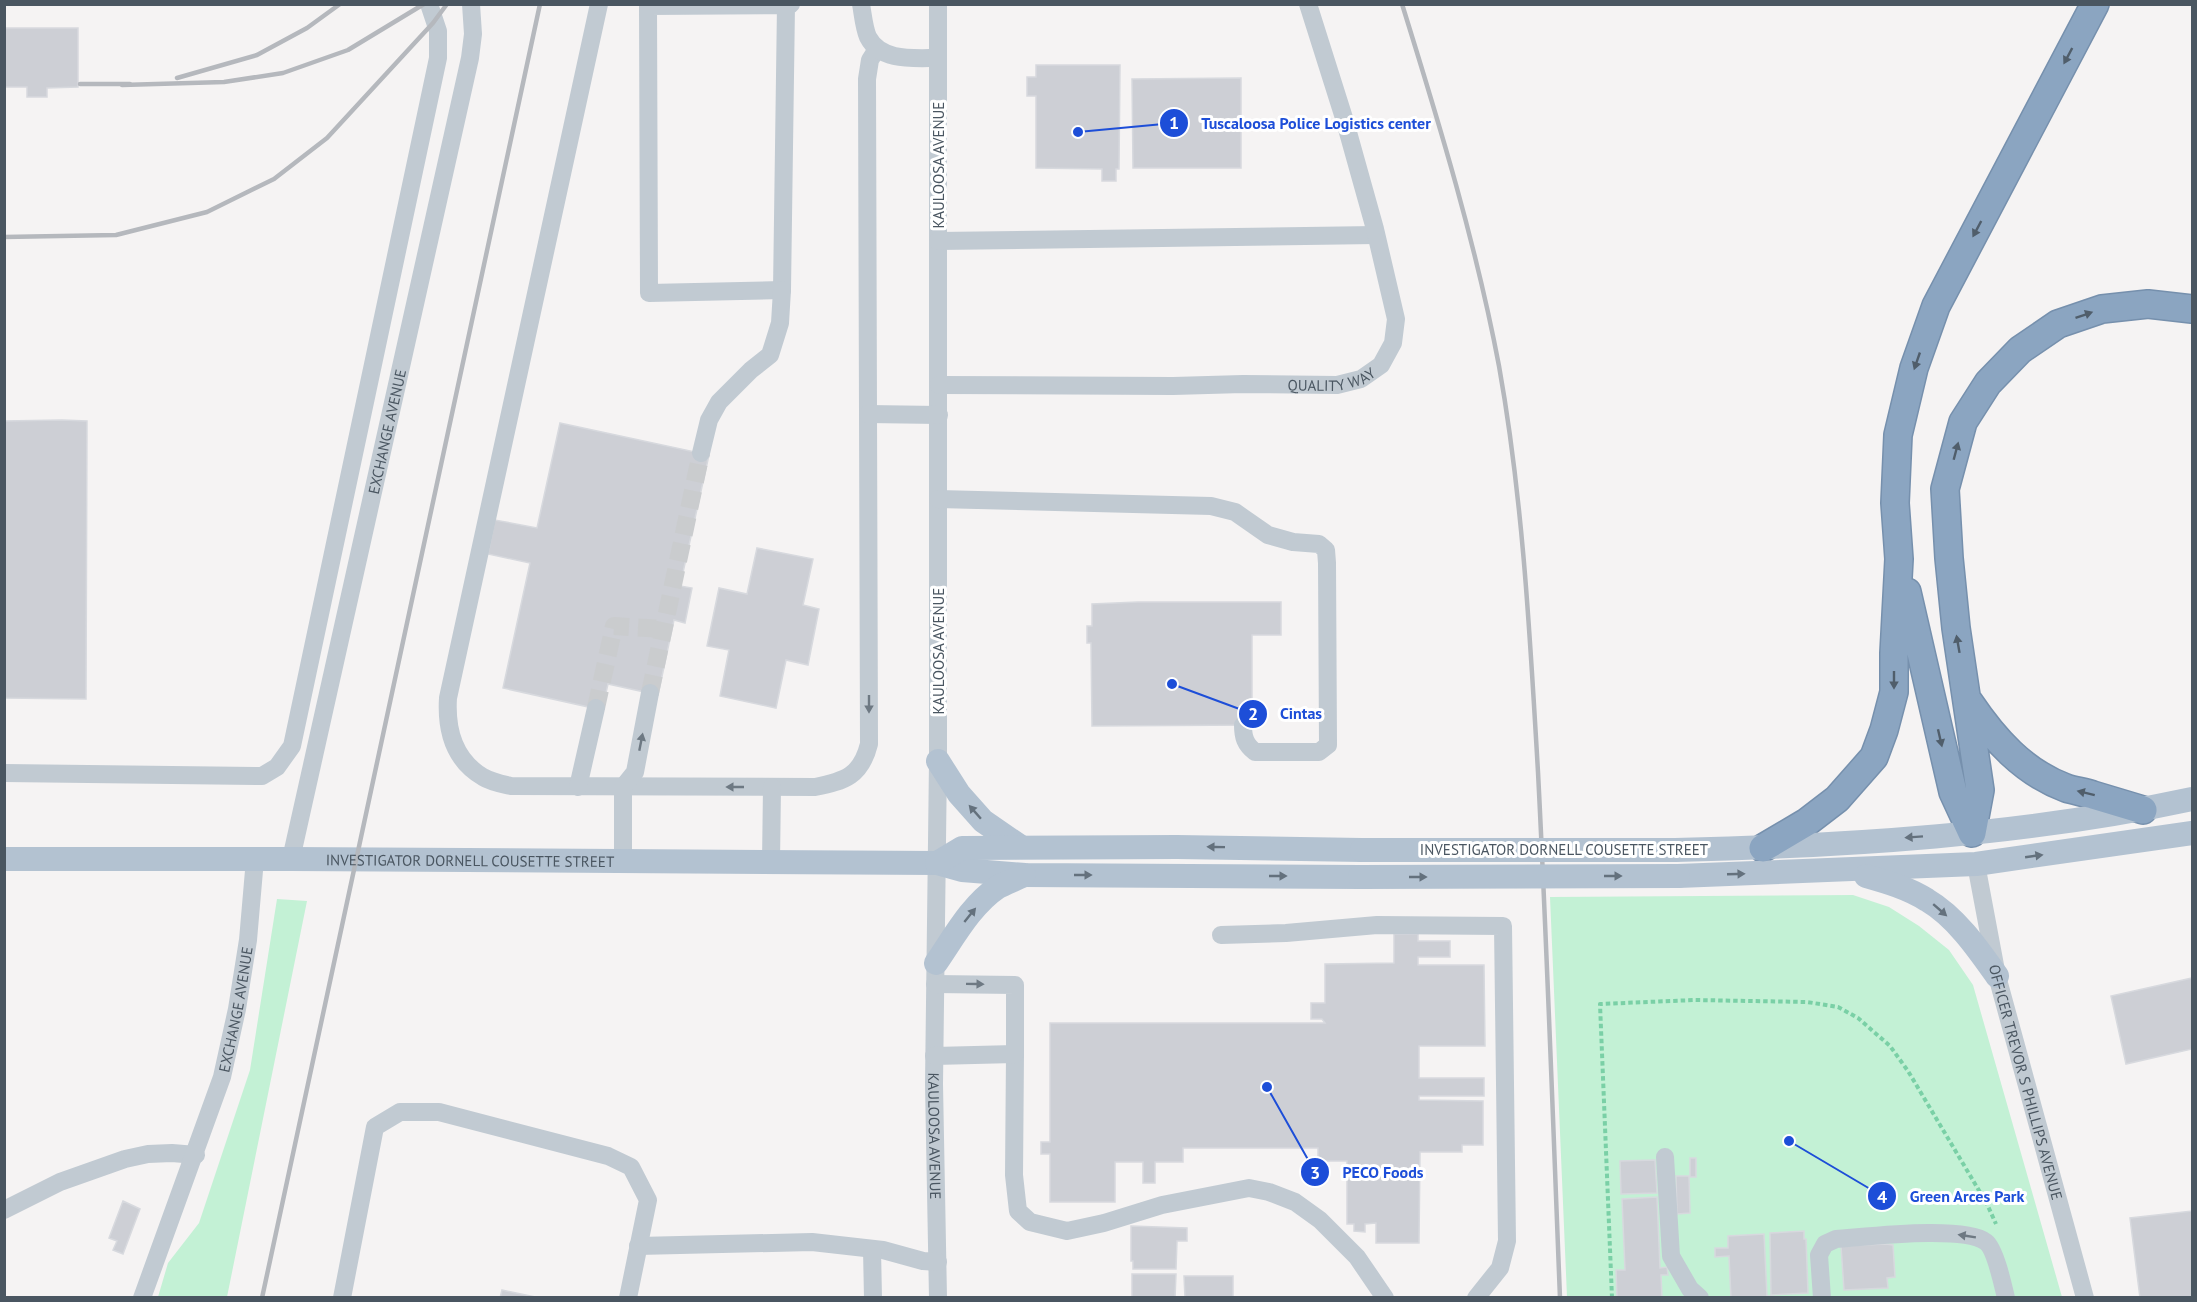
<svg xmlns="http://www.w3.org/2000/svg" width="2197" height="1302" font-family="'PT Sans',sans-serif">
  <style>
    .green { fill: #c3f1d5 }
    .building { fill: #cdcfd5; stroke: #d7d9de; stroke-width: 1.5 }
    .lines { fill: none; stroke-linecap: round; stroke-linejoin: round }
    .minor-tunnel { stroke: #caccce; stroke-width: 18; stroke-dasharray: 18 9; stroke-linecap: butt }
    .highway-casing { stroke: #7690ad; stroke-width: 30 }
    .path { stroke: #7ad0a6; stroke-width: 4; stroke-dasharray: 4.5 3; stroke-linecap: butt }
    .minor { stroke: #c1cad2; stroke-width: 18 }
    .major { stroke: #b3c2d1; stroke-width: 24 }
    .highway { stroke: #8ba5c1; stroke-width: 27 }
    .rail { stroke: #b5b8bd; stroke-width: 4.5 }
    .major-bridge { stroke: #b3c2d1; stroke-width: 24 }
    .oneway { fill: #505e6b }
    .oneway2 { fill: #6e7983 }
    .oneway3 { fill: #64717d }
    .labels { text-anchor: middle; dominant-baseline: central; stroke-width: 6; stroke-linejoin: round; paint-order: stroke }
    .street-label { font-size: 15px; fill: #4a5661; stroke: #fff }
    .leader { fill: none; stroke: #1d4ed8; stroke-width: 2 }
    .callout-dot { fill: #1d4ed8; stroke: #fff; stroke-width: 2 }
    .mark-label { font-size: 18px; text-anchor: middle; font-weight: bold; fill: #fff }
    .callout-label { font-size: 16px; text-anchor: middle; font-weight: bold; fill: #1d4ed8; stroke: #fff; stroke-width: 6; stroke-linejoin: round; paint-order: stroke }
  </style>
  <rect width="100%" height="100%" fill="#f5f3f3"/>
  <path class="green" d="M1853 895 1889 907 1919 926 1949 950 1973 985 2062 1297H1567L1550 897Z
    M277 899 307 901 227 1297H158L168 1263 199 1223 250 1070Z"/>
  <path class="building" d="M4 28H78V87L47 88V97H27V87H4Z
    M1036 65H1120L1119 169H1116V181H1102V169L1036 168V96H1027V77H1036Z
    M1241 78V168H1133L1132 79Z
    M62 420 87 421 86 699 4 698V421Z
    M560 423 709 455 680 586 692 588 685 623 674 620 658 695 608 684 602 710 503 688 530 563 488 554 495 520 537 528Z
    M757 548 813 559 803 605 819 609 808 665 786 660 776 708 720 696 729 650 707 646 719 588 747 594Z
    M1138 602H1281V635H1252V725L1092 726 1091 643H1087V626H1092V604Z
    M1394 934H1418V941H1450V957H1418V965H1484L1485 1046H1419V1078H1484V1096H1419V1100L1483 1101V1145H1462V1152H1420L1419 1243H1376V1223L1365 1224V1232L1354 1231V1224H1347V1161H1318V1148H1183V1162H1155V1183H1143V1162H1115V1202H1050V1154H1041V1142H1050V1023H1325L1322 1019H1311V1003H1325V964L1394 963Z
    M2192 978V1049L2126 1064 2111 996Z
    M1690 1158H1696V1177H1690Z
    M1655 1160 1657 1193 1621 1194 1620 1161Z
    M1676 1176H1689L1690 1213 1677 1214Z
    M1657 1197 1660 1268 1667 1267 1668 1275H1661L1662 1298H1617L1616 1270H1625L1622 1199Z
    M123 1201 140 1209 123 1254 113 1250 117 1241 109 1238Z
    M2192 1211V1298H2140L2130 1218Z
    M1131 1226 1187 1228V1241H1177L1176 1269H1133V1261H1131Z
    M1804 1231V1239H1806L1808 1293 1771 1295 1770 1233Z
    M1764 1234 1767 1296H1773V1298H1731L1729 1256 1715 1257V1248H1728V1236Z
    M1886 1244 1893 1245 1895 1277 1887 1278 1888 1288 1844 1290 1841 1246Z
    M1132 1274H1176L1175 1298H1132Z
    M1184 1276H1233V1298H1185Z
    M502 1290 540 1298H500Z"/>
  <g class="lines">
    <path class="minor-tunnel" d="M650 693 701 453
      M596 708 614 626 663 629"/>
    <defs>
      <path id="highway" d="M1907 592 1953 792 1972 833
        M1969 702C1994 739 2023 772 2066 788 2075 791 2084 792 2093 795 2110 800 2126 805 2143 810
        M1972 833 1980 790 1956 628 1949 558 1945 489 1963 422 1988 383 2020 350 2058 324 2102 309 2148 304 2192 309
        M1763 848 1807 822 1837 799 1874 757 1884 730 1894 692V653L1899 559 1895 503 1898 435 1914 368 1936 306 2095 4"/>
    </defs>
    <use href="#highway" class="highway-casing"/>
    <path class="path" d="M1612 1298 1600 1004 1695 1000 1807 1002 1838 1007 1858 1018 1890 1046 1908 1071 1987 1204 1996 1224"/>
    <g class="minor">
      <path d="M599 4 448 698C446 730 454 760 483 777 491 782 502 784 511 786L815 787C845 781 861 776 869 744L867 79 870 60 877 49"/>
      <path d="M861 4C863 15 864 28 868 37 881 62 914 58 938 58"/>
      <path id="s1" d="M938 4V761L934 1084 938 1298"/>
      <path d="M786 5 782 290 649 293 648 6 786 5 791 4"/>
      <path d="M938 241 1376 235"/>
      <path id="s2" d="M939 385 1173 386 1243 384 1337 385 1361 379 1381 365 1393 343 1396 319 1375 229 1344 118 1308 4"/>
      <path d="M868 414 939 415"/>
      <path d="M701 453 709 420 719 402 751 370 770 355 780 323 782 290"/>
      <path d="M938 499 1211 506 1235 512 1268 535 1293 542 1319 544 1326 550 1327 563 1328 745 1319 752H1255C1245 744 1243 737 1243 725"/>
      <path d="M4 773 262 776 277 767 292 746 438 58V31L429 4"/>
      <path d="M578 787 596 708"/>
      <path id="s3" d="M291 859 470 58 473 34 471 4"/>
      <path d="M623 861V787L635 772 650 693"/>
      <path d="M771 862 772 787"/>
      <path id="s4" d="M1976 864 1997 976 2085 1298"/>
      <path d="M1221 935 1286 933 1377 925 1503 926 1507 1241 1500 1268 1476 1298"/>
      <path d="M1015 1054 1014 1175 1018 1211 1030 1222 1067 1231 1104 1223 1162 1205 1249 1188 1269 1192 1295 1202 1320 1220 1357 1257 1385 1298"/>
      <path d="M934 1056 1015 1054V985L935 984"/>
      <path d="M1665 1157 1671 1256 1690 1289 1700 1298"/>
      <path d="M4 1210 60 1182 125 1159 148 1154 172 1153 196 1155"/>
      <path d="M638 1246 812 1242 883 1250 923 1261 938 1262"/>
      <path d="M872 1249 873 1298"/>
      <path id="s5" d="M142 1298 222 1077 237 1009 248 940 255 859"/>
      <path d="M342 1298 375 1127 400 1112H439L608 1156 631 1167 648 1200 628 1298"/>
      <path d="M1822 1298 1819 1255 1825 1244 1836 1239C1866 1237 1964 1225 1986 1242 1995 1249 2003 1285 2006 1298"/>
    </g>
    <g class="major">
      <path d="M938 761 959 794 983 821 1021 847"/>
      <path d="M1675 850C1846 846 2025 835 2192 799"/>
      <path id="s6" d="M4 859H291L937 863 962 870 1025 875 1360 877"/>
      <path d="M937 863 962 848 1177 847 1362 850"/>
      <path d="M1678 876 1976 864 2192 833"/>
      <path d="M1866 876C1887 882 1908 888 1927 900 1956 917 1978 949 1997 976"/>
      <path d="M936 963C954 937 971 905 998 887 1006 883 1016 879 1024 875"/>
    </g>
    <use href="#highway" class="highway"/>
    <path class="rail" d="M1402 4C1439 123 1476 244 1499 366 1523 500 1530 637 1538 772 1547 947 1553 1122 1560 1298
      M177 78 257 55 307 28 340 4
      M80 84H130
      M122 85 224 82 283 73 348 50 424 4
      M4 237 116 235 207 212 274 179 327 138 433 23 447 4
      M262 1298 540 4"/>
    <path class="major-bridge" d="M1362 850H1675
      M1360 877 1678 876"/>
  </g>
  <defs><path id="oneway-solid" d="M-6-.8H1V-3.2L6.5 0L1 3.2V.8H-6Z" transform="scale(1.5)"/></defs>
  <g class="oneway">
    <use href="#oneway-solid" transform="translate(2068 56) rotate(118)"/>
    <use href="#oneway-solid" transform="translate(1977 229) rotate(118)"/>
    <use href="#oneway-solid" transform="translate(2084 315) rotate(-19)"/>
    <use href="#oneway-solid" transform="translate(1917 361) rotate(109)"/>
    <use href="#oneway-solid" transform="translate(1956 451) rotate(-75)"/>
    <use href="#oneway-solid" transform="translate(1958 644) rotate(-100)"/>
    <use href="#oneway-solid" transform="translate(1894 680) rotate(90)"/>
    <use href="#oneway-solid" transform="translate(1940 738) rotate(77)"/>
    <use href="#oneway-solid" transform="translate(2086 793) rotate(-166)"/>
  </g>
  <g class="oneway2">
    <use href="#oneway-solid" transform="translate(869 704) rotate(90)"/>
    <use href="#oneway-solid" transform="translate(641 742) rotate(-79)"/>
    <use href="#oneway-solid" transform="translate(735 787) rotate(-180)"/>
    <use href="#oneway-solid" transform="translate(975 984) rotate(1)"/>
    <use href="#oneway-solid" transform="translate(1967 1236) rotate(-171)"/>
  </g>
  <g class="oneway3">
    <use href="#oneway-solid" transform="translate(975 812) rotate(-131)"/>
    <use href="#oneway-solid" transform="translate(1914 837) rotate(176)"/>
    <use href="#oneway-solid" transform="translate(1216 847) rotate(-179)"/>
    <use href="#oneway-solid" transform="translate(2034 856) rotate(-8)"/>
    <use href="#oneway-solid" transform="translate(1736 874) rotate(-2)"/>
    <use href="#oneway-solid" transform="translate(1083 875)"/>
    <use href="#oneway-solid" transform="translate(1278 876)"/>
    <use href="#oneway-solid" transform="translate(1613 876)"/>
    <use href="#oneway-solid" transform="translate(1418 877)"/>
    <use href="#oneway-solid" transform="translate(1940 910) rotate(41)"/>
    <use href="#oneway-solid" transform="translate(970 915) rotate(-51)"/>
  </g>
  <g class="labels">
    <g class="street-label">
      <text transform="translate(938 165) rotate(-90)">KAULOOSA AVENUE</text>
      <text stroke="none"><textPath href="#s2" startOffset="393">QUALITY WAY</textPath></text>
      <text stroke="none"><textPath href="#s3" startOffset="438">EXCHANGE AVENUE</textPath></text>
      <text transform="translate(938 651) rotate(-90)">KAULOOSA AVENUE</text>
      <text x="1564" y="849">INVESTIGATOR DORNELL COUSETTE STREET</text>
      <text stroke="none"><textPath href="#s6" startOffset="466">INVESTIGATOR DORNELL COUSETTE STREET</textPath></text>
      <text stroke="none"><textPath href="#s5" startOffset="304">EXCHANGE AVENUE</textPath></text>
      <text stroke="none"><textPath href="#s4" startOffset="224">OFFICER TREVOR S PHILLIPS AVENUE</textPath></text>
      <text stroke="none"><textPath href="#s1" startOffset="1132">KAULOOSA AVENUE</textPath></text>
    </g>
  </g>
  <path class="leader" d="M1078 132L1174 123M1172 684L1253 714M1267 1087L1315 1172M1789 1141L1882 1196"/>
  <g class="callout-dot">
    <circle cx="1078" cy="132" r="6"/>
    <circle cx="1172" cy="684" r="6"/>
    <circle cx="1267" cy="1087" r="6"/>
    <circle cx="1789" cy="1141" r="6"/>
    <circle cx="1174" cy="123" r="15"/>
    <circle cx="1253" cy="714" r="15"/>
    <circle cx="1315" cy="1172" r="15"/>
    <circle cx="1882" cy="1196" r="15"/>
  </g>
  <g class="mark-label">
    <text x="1174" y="129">1</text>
    <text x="1253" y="720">2</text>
    <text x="1315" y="1179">3</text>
    <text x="1882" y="1203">4</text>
  </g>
  <g class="callout-label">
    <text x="1316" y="129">Tuscaloosa Police Logistics center</text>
    <text x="1301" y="719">Cintas</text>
    <text x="1383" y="1178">PECO Foods</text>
    <text x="1967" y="1202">Green Arces Park</text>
  </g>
  <rect width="2197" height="1302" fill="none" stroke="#4a5661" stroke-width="12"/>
</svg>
